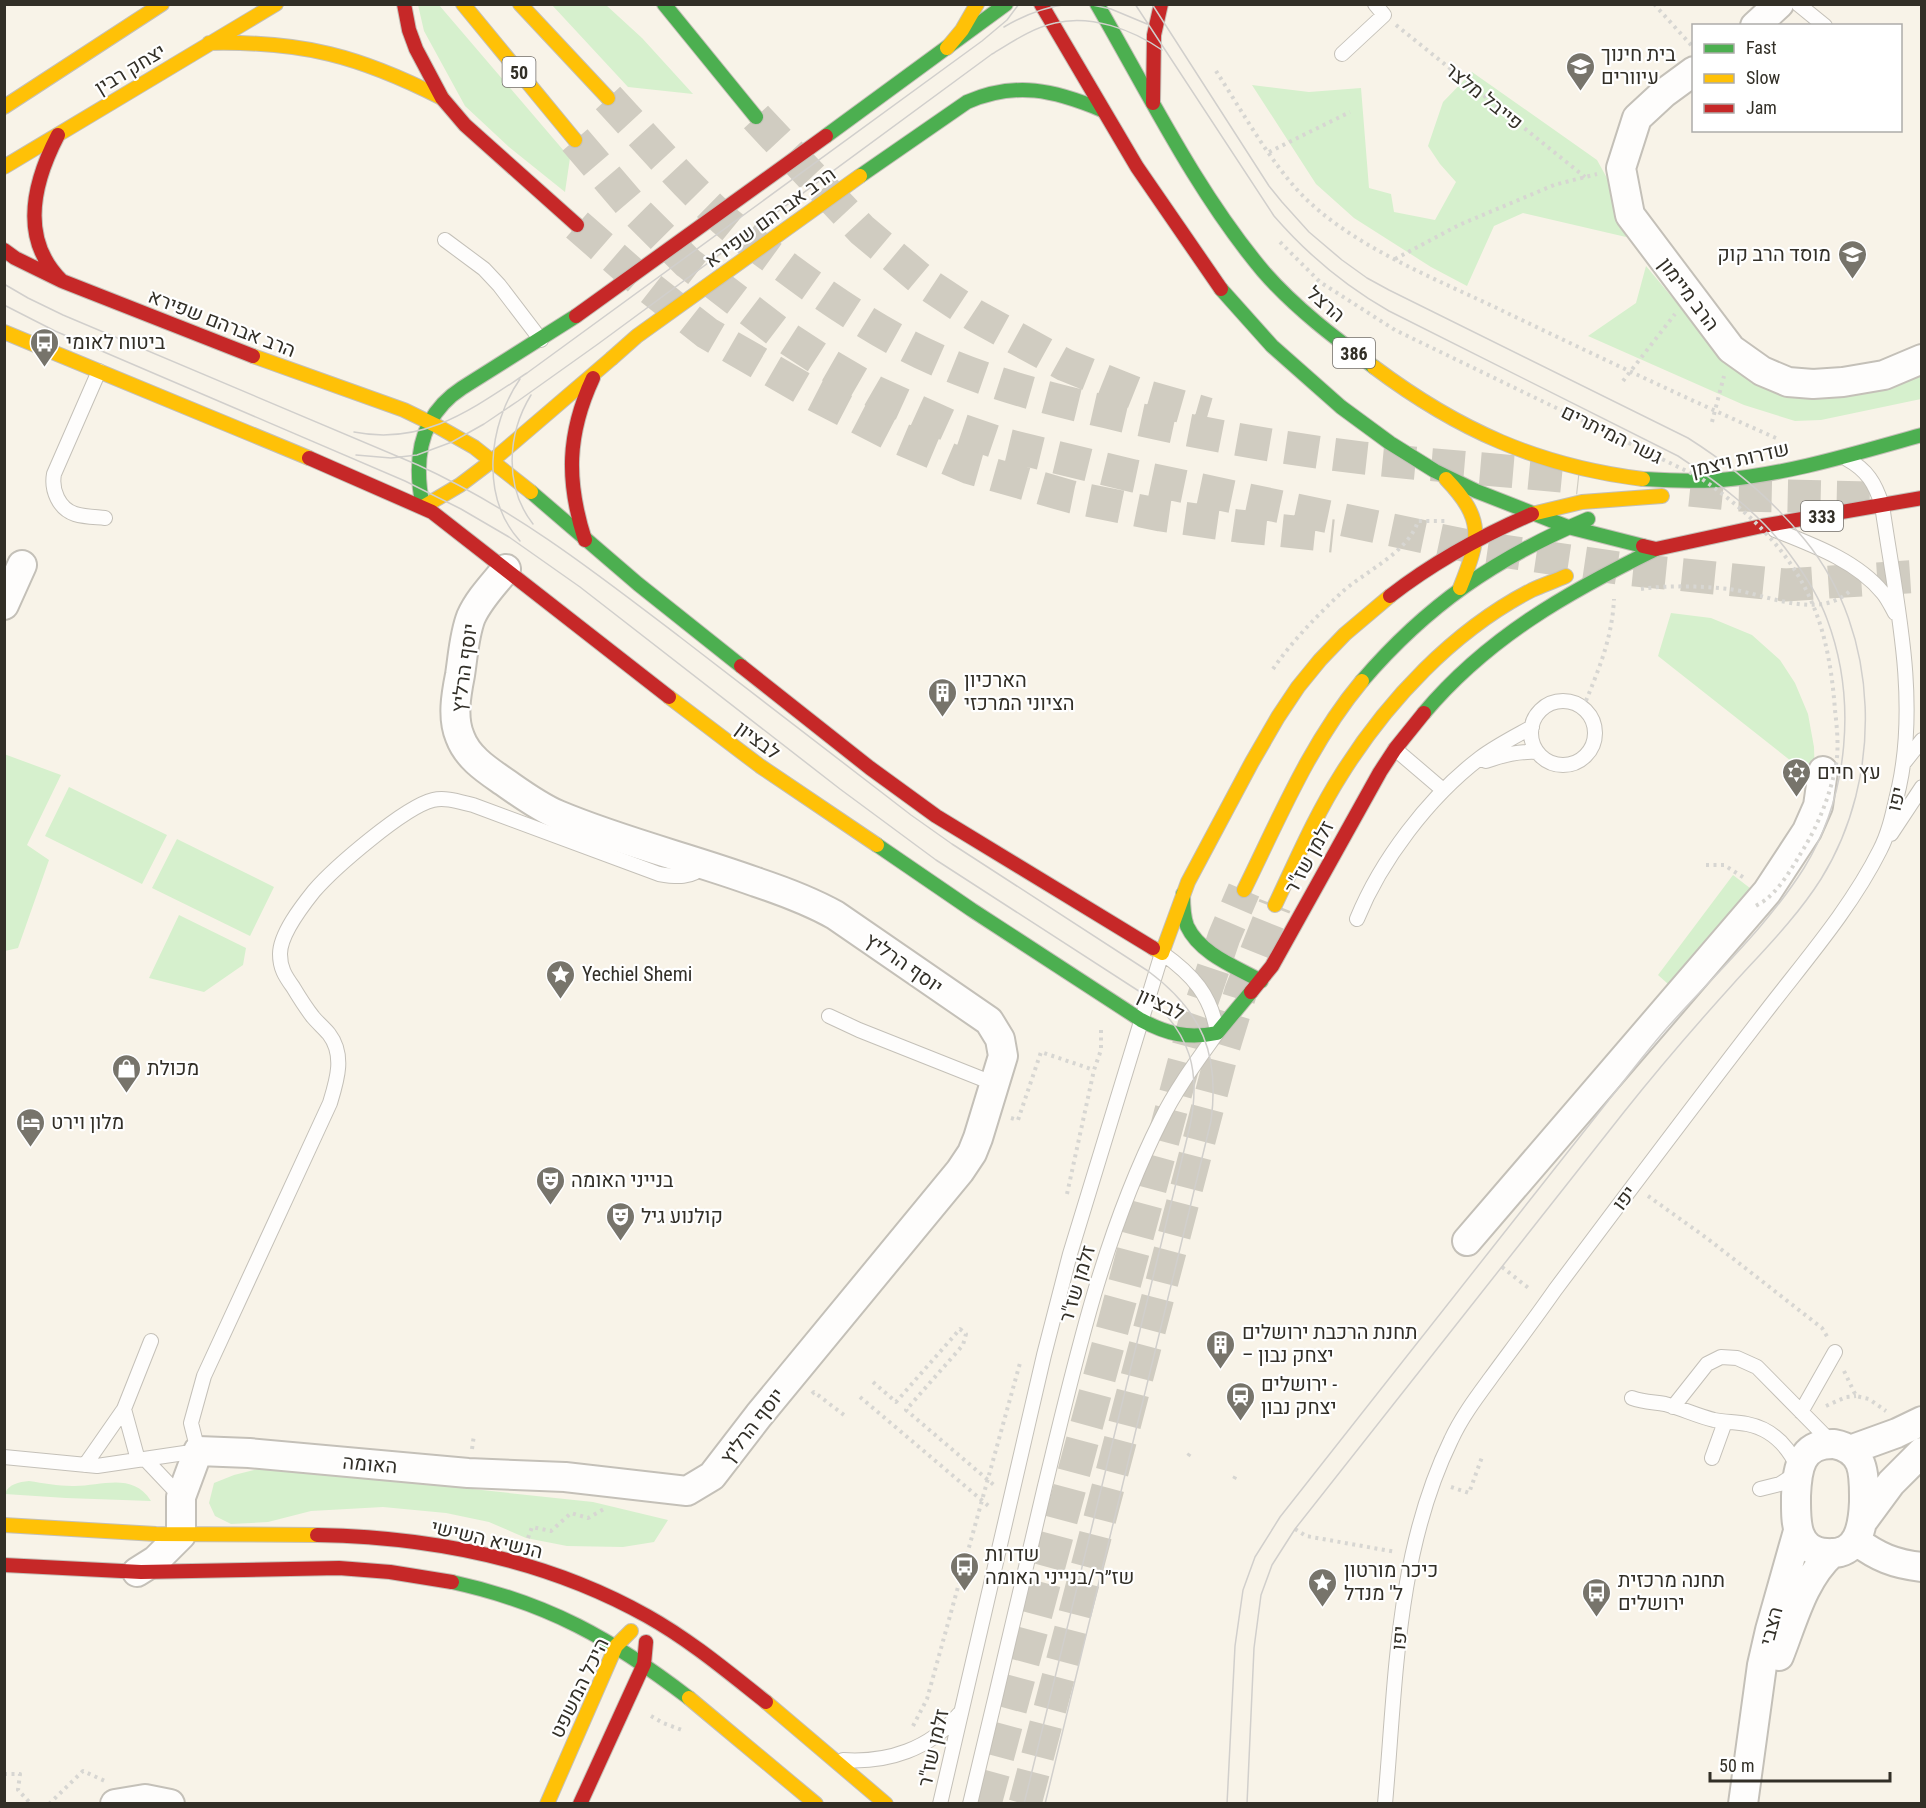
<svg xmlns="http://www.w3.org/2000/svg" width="1926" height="1808" font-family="'Roboto Condensed',Heebo,sans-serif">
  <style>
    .green { fill: #d6f0cd }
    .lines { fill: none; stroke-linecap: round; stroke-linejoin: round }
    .secondary-tunnel { stroke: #d0ccc1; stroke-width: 33; stroke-dasharray: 33 16; stroke-linecap: butt }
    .highway-tunnel { stroke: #d0ccc1; stroke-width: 33; stroke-dasharray: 33 16; stroke-linecap: butt }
    .lane-casing { stroke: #c4c0b8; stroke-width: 16 }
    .street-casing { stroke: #c4c0b8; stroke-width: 32 }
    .fast-casing { stroke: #c4c0b8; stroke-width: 16 }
    .slow-casing { stroke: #c4c0b8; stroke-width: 16 }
    .jam-casing { stroke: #c4c0b8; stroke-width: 16 }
    .path { stroke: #d7d6d2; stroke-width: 4; stroke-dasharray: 3 4.5; stroke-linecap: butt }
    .lane { stroke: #fefdfc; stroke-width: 14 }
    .street { stroke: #fefdfc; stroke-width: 28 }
    .fast { stroke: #4caf50; stroke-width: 14 }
    .slow { stroke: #ffc107; stroke-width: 14 }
    .jam { stroke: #c62828; stroke-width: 14 }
    .tram { stroke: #d1cfcc; stroke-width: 1.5 }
    .slow-bridge-casing { stroke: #c4c0b8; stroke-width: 16; stroke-linecap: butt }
    .jam-bridge-casing { stroke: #c4c0b8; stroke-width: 16; stroke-linecap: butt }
    .path-bridge { stroke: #d7d6d2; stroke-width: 4; stroke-dasharray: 3 4.5; stroke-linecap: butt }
    .slow-bridge { stroke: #ffc107; stroke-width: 14 }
    .jam-bridge { stroke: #c62828; stroke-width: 14 }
    .labels { text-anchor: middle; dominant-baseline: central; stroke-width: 4.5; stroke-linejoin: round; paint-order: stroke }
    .shield { fill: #fff; stroke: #706d68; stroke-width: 1.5 }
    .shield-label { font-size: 18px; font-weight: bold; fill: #322f27 }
    .poi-label { font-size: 20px; fill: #322f27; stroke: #fff; text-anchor: start }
    .street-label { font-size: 20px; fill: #322f27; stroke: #fff }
  </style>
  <rect width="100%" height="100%" fill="#f8f3e8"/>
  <path class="green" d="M418 5H439L570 158 565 192 509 147 465 106 424 31Z
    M552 5H606L642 38 693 94 628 87Z
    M1472 72 1597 160 1618 198 1626 237 1523 213 1494 226 1467 286 1431 267 1354 218 1316 184 1252 85 1309 92 1361 88 1369 188 1391 194 1394 212 1435 220 1456 182 1440 164 1428 146 1443 102Z
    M1646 266 1717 351 1750 374 1921 364V399L1821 420 1795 421 1744 405 1588 336 1636 303Z
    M1671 613 1711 618 1752 635 1780 660 1795 683 1808 714 1814 747 1815 780 1658 656Z
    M4 754 61 775 27 845 49 860 18 948 5 951Z
    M69 787 167 835 142 884 45 836Z
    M177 839 274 887 250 936 152 888Z
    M1733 875 1759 895 1677 992 1658 975Z
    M179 915 246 948 243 965 204 992 149 978Z
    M266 1467 593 1502 668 1520 654 1542 623 1547 567 1546 526 1538 489 1522 446 1513 383 1507 311 1511 268 1522 231 1524 215 1516 209 1503 214 1483 234 1475Z
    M29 1481C43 1483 58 1486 72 1486 100 1487 132 1471 151 1501L66 1498 5 1494C8 1484 19 1482 29 1481Z"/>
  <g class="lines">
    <path class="secondary-tunnel" d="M985 1804 1194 1025 1224 937 1244 890
      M1025 1804 1222 1053 1241 991 1275 905"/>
    <path class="highway-tunnel" d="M608 98C646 139 683 182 724 220 741 235 761 249 780 263 819 292 859 320 902 343 966 377 1036 396 1107 412 1191 432 1277 448 1363 458 1435 466 1507 470 1579 478
      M756 117 862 230 924 282 974 315 1065 365 1138 394 1208 414
      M575 140 634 209 688 263 781 334 830 366 875 392 952 427 1002 444 1134 476 1468 546 1625 569 1785 585 1922 576
      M577 225 641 281 707 333 811 393 894 436 970 468 1072 497 1161 515 1238 526 1333 536
      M1690 490 1738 495 1875 498"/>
    <defs>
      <path id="lane" d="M1798 4 1825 26
        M1342 54 1384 15 1375 4
        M445 240 484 269 499 285 541 340
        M99 371 54 474C51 490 59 509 75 514 85 517 96 517 105 518
        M1775 530C1813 545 1857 561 1883 593 1888 599 1891 606 1895 613
        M1531 733a32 32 0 1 1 64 0a32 32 0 1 1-64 0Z
        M1395 749 1443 790
        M1486 761C1503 755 1518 751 1537 752
        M1903 764 1922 740
        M1891 834 1922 787
        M1357 919C1381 860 1429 797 1480 758 1496 746 1514 737 1532 727
        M829 1016 859 1030 995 1084
        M1632 1398C1643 1402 1653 1402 1665 1404 1681 1408 1697 1416 1714 1420 1725 1422 1736 1422 1747 1424 1772 1429 1788 1446 1798 1468
        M1673 1407 1707 1364 1721 1357 1737 1358 1757 1367 1833 1444
        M124 1409 138 1460
        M1801 1412 1835 1352
        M4 1457 97 1466 198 1451 191 1423 204 1376 330 1103C337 1080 345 1055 329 1034 324 1028 318 1023 313 1017 306 1008 299 997 293 987 285 976 280 968 280 954 280 934 302 906 314 891 334 868 404 807 433 800 446 797 460 802 473 805L659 874C676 877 692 879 704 865
        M1712 1458 1725 1422
        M145 1459 181 1497
        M85 1465 124 1409 151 1341
        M1760 1489 1780 1484 1797 1473
        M843 1760C888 1763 930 1749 959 1714
        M940 1804 1044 1355 1070 1254 1162 953C1192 974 1212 996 1217 1033 1197 1061 1176 1089 1161 1120 1103 1235 1075 1362 1045 1486 1021 1592 995 1698 970 1804
        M1385 1804C1396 1681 1396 1553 1451 1440 1461 1418 1476 1398 1490 1379 1512 1349 1534 1320 1555 1290 1626 1195 1698 1099 1771 1005 1809 956 1852 906 1880 850 1890 831 1894 808 1899 787 1919 695 1895 597 1882 505 1875 483 1867 470 1847 459"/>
      <path id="street" d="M1755 26 1779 4
        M1694 71 1664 93 1637 118 1621 168 1630 215 1731 349 1762 371 1788 382 1813 384 1843 382 1884 375 1922 359
        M4 605 22 565
        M1467 1241 1767 892 1807 831 1818 806 1823 771
        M1834 1444C1866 1450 1864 1476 1864 1502 1863 1526 1859 1556 1826 1553 1794 1550 1796 1520 1796 1496 1797 1470 1800 1443 1834 1444Z
        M1850 1450 1897 1433 1922 1421
        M1863 1521 1891 1483 1922 1452
        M1856 1541C1878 1557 1894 1564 1922 1567
        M137 1572 156 1560 181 1535V1497L198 1451 249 1453 468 1473 565 1477 687 1491 712 1476 759 1415 960 1171 972 1153 978 1138 1003 1056 1000 1039 989 1021 835 915C810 901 783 891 756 882 690 858 622 842 558 815 537 806 519 792 500 779 484 768 467 756 460 737 452 718 456 695 460 675 463 656 464 635 471 617 479 599 494 584 506 569
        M1779 1656C1793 1621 1803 1579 1832 1553
        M115 1804 145 1799 170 1804
        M1743 1804 1762 1665 1770 1630 1798 1531"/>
      <path id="fast" d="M664 4 756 117
        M1097 4C1149 94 1196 191 1263 271 1295 308 1335 338 1374 367
        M826 136 1006 4
        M860 176 967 102C1016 81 1054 90 1102 110
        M1221 289 1272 346 1341 407 1390 443 1435 471 1476 491 1568 527 1643 546
        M1643 479C1669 480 1695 482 1721 480 1790 474 1856 453 1922 435
        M531 492 638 584 741 666
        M423 507C413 460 419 416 462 388L576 316
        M1362 681C1427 605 1496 558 1588 519
        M1424 713C1488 637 1568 592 1656 549
        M877 845 972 910 1141 1020C1167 1034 1188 1039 1217 1033L1251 992
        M1183 894C1183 905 1183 916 1187 926 1200 954 1236 967 1261 981
        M452 1582C548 1603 612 1639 689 1698"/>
      <path id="slow" d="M463 4 575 140
        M520 4 608 98
        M209 43C303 41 359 56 442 98
        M947 48 962 30 977 4
        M4 107 162 4
        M4 167 276 4
        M4 332 309 458
        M253 356 404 410 437 426 474 447 531 492
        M1374 367C1458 430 1538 466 1643 479
        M1446 479C1485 520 1480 538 1460 588
        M423 507 460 485 493 460 611 359
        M1532 514 1582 502 1662 496
        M669 697 760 766 877 845
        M1244 890C1279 819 1310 743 1362 681
        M1275 905C1296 861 1315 816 1341 775 1387 701 1454 630 1532 590 1543 585 1555 581 1566 576
        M1153 948 1162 953 1188 882 1252 762 1278 717 1298 687 1320 660 1345 634 1390 596
        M4 1525 156 1534 317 1535
        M689 1698 816 1804
        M766 1702 886 1804
        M547 1804 616 1646 631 1631"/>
      <path id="jam" d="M404 4 409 30 416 49 442 98 465 125 577 225
        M1041 4 1137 167 1221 289
        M1153 103 1154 35 1161 4
        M58 135C33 183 19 239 62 281
        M4 250 15 258 62 281 253 356
        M309 458 432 512 669 697
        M585 540C566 481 567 434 593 378
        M1643 546 1656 549 1762 526 1922 498
        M1390 596C1434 562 1481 536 1532 514
        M741 666 870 768 936 816 1153 948
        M1251 992 1272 966 1380 772 1395 749 1424 713
        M317 1535C431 1537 547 1560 647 1616 690 1640 728 1672 766 1702
        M4 1565 141 1572 339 1568 390 1572 452 1582
        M580 1804 644 1664 646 1642"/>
    </defs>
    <use href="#lane" class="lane-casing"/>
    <use href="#street" class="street-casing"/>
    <use href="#fast" class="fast-casing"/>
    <use href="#slow" class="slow-casing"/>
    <use href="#jam" class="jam-casing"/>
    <path class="path" d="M1654 4 1692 46
      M1396 25 1585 177
      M1216 71C1242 111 1269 160 1301 194 1352 247 1439 280 1505 312 1595 355 1685 398 1776 438
      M1269 152 1350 112
      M1395 259 1459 225 1554 185 1597 174
      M1623 381 1675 314
      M1712 422 1724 376
      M1641 589C1669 585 1700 586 1729 589 1767 594 1820 622 1852 589
      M1273 669C1292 641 1317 616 1341 593 1365 571 1408 553 1418 521H1445
      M1583 708C1598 671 1612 640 1614 599
      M1706 865H1724L1746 879
      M1011 1118 1018 1120 1041 1052 1094 1070
      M1067 1194 1094 1070 1101 1050V1029
      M1648 1196 1708 1239 1822 1328 1828 1338
      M1502 1267 1531 1290
      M1844 1371 1856 1396 1869 1399 1886 1411
      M873 1382 896 1402 960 1329 966 1334 963 1345 906 1410 995 1486
      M812 1394 814 1392 844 1415
      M860 1397 991 1508
      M1826 1406 1846 1397 1856 1396
      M472 1449 474 1435
      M1188 1456 1191 1452
      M1234 1479 1236 1475
      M1451 1487 1469 1493 1482 1457
      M1295 1529 1306 1536 1396 1552
      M528 1538 532 1527 551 1531 571 1513 588 1518 604 1509
      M651 1716 663 1723 682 1730
      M913 1726 927 1699 1020 1363
      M4 1774H20L18 1790 31 1804
      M49 1804 83 1771 105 1781"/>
    <use href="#lane" class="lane"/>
    <use href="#street" class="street"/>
    <use href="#fast" class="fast"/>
    <use href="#slow" class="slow"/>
    <use href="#jam" class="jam"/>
    <path class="tram" d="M1088 4 1111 9 1147 24
      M1135 4 1274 216C1307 254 1345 286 1389 311L1678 456C1719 483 1762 515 1791 556 1805 575 1819 597 1827 619 1857 699 1849 795 1804 868 1766 928 1713 976 1666 1029 1646 1052 1627 1077 1608 1101 1499 1240 1390 1379 1280 1517L1255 1557 1243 1590 1235 1646 1227 1804
      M1152 4 1269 186 1282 202 1309 232 1342 260 1367 278 1389 290 1688 438C1732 466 1772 499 1805 540 1881 633 1884 778 1821 879 1797 917 1764 950 1734 983 1696 1025 1659 1068 1624 1112 1514 1251 1405 1390 1295 1529L1272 1565 1261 1595 1254 1648 1247 1804
      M1004 27C1024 15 1046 7 1068 4
      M4 284 28 298 63 315 418 465C516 510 595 572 680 637 757 697 834 756 911 815L952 844 1148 971C1202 1011 1220 1054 1211 1121L1045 1804
      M4 305 55 331 405 481 461 509 509 537 580 587 840 789 936 860 1148 997C1191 1034 1201 1072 1190 1126L1024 1804
      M531 395C507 434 504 487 533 524
      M354 432C424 446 472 409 527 373L982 41 1007 20 1019 4
      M356 455 391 458 417 455 452 442 484 424 518 401 598 344 992 54C1012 42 1032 28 1055 23 1091 14 1133 30 1162 50
      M520 541C480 497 488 425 520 379"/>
    <defs>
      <path id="slow-bridge" d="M611 359 637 336 860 176"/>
      <path id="jam-bridge" d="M576 316 826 136"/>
    </defs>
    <use href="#slow-bridge" class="slow-bridge-casing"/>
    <use href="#jam-bridge" class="jam-bridge-casing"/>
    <path class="path-bridge" d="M1280 242 1320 282 1395 330 1699 477C1743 507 1786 546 1809 596 1826 632 1832 671 1835 710 1837 728 1839 747 1836 765 1830 796 1818 826 1801 853 1792 868 1782 885 1769 897 1765 901 1759 904 1754 907"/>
    <use href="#slow-bridge" class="slow-bridge"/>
    <use href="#jam-bridge" class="jam-bridge"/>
  </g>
  <defs>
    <symbol id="school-pin" viewBox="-11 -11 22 30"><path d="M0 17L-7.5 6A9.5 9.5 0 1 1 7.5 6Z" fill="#77746b" stroke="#fff"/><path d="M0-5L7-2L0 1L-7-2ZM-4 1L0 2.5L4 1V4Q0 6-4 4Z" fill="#fff"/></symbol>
    <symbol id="bus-pin" viewBox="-11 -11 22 30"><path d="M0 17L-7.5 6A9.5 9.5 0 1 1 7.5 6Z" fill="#77746b" stroke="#fff"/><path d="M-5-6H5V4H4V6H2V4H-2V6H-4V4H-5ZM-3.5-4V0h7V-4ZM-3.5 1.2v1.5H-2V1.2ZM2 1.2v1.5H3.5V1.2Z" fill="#fff"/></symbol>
    <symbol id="building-pin" viewBox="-11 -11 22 30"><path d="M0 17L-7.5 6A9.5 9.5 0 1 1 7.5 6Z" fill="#77746b" stroke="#fff"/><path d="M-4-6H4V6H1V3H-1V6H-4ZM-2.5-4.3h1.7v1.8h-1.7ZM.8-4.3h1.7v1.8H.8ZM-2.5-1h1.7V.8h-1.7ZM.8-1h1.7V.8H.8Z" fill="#fff"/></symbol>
    <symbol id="synagogue-pin" viewBox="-11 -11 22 30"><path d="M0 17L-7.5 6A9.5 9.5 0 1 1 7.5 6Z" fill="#77746b" stroke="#fff"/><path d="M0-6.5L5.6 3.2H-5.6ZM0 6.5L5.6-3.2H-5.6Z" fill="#fff"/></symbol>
    <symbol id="sight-pin" viewBox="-11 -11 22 30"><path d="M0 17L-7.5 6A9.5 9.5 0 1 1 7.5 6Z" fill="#77746b" stroke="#fff"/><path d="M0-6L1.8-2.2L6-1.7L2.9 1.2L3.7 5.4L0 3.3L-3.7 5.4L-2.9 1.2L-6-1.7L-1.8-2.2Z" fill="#fff"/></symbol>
    <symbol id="shop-pin" viewBox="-11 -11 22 30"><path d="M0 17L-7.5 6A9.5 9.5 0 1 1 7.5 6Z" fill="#77746b" stroke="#fff"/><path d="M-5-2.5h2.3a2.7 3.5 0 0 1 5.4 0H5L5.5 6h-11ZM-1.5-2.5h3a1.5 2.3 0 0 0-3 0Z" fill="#fff"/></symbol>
    <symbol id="hotel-pin" viewBox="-11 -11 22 30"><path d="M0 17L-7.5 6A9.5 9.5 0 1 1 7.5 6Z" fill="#77746b" stroke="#fff"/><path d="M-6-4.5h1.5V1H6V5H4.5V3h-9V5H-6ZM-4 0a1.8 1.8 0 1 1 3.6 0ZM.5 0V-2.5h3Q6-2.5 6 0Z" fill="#fff"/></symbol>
    <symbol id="theatre-pin" viewBox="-11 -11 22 30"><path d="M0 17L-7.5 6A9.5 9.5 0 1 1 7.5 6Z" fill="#77746b" stroke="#fff"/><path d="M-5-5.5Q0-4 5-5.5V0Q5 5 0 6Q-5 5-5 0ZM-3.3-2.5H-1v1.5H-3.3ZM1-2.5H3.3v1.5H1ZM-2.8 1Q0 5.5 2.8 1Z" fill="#fff"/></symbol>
    <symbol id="station-pin" viewBox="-11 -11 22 30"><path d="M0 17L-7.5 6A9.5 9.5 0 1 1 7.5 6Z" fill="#77746b" stroke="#fff"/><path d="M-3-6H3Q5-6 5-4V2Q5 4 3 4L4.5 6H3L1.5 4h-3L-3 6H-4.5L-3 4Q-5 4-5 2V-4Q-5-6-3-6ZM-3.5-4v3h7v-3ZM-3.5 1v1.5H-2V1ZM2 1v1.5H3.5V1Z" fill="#fff"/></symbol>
  </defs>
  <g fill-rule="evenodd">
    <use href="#school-pin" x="1564" y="50" width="33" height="45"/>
    <use href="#school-pin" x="1836" y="238" width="33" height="45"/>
    <use href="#bus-pin" x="28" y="326" width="33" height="45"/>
    <use href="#building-pin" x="926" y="676" width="33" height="45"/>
    <use href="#synagogue-pin" x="1780" y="756" width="33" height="45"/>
    <use href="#sight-pin" x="544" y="958" width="33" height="45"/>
    <use href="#shop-pin" x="110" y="1052" width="33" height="45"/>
    <use href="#hotel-pin" x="14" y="1106" width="33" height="45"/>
    <use href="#theatre-pin" x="534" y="1164" width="33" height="45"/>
    <use href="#theatre-pin" x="604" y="1200" width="33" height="45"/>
    <use href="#building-pin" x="1204" y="1328" width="33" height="45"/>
    <use href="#station-pin" x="1224" y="1380" width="33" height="45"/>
    <use href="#bus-pin" x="948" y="1550" width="33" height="45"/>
    <use href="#sight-pin" x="1306" y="1566" width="33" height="45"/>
    <use href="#bus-pin" x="1580" y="1576" width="33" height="45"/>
  </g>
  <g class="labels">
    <g class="shield">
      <rect x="502.5" y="57" width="33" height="30" rx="4.5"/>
      <rect x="1333" y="338" width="42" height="30" rx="4.5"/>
      <rect x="1801" y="501" width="42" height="30" rx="4.5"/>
    </g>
    <g class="shield-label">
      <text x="519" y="72">50</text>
      <text x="1354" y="353">386</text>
      <text x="1822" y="516">333</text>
    </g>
    <g class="poi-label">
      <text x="1601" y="54">בית חינוך<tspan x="1601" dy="23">עיוורים</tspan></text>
      <text x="1831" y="254" text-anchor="end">מוסד הרב קוק</text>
      <text x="66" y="342">ביטוח לאומי</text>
      <text x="964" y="680">הארכיון<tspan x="964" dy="23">הציוני המרכזי</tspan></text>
      <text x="1817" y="772">עץ חיים</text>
      <text x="582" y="974">Yechiel Shemi</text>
      <text x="147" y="1068">מכולת</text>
      <text x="51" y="1122">מלון וירט</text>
      <text x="571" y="1180">בנייני האומה</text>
      <text x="641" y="1216">קולנוע גיל</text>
      <text x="1242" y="1332">תחנת הרכבת ירושלים<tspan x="1242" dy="23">– יצחק נבון</tspan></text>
      <text x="1261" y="1384">ירושלים -<tspan x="1261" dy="23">יצחק נבון</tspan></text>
      <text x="985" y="1554">שדרות<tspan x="985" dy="23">שז״ר/בנייני האומה</tspan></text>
      <text x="1344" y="1570">כיכר מורטון<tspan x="1344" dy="23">ל' מנדל</tspan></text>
      <text x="1618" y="1580">תחנה מרכזית<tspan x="1618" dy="23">ירושלים</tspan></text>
    </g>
    <g class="street-label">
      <text transform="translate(130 69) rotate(-31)">יצחק רבין</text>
      <text transform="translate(1484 96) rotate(39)">פייבל מלצר</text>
      <text transform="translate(770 217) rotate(-36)">הרב אברהם שפירא</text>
      <text transform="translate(1689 294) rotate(53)">הרב מיימון</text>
      <text transform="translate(1326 304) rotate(41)">הרצל</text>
      <text transform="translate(222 323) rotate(21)">הרב אברהם שפירא</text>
      <text transform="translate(1612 434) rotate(26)">גשר המיתרים</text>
      <text transform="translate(1740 459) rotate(-13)">שדרות ויצמן</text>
      <text transform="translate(464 668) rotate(-82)">יוסף הרליץ</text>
      <text transform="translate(758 740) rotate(36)">לבציון</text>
      <text transform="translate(1896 799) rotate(-77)">יפו</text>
      <text transform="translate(1309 857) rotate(-61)">זלמן שז"ר</text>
      <text transform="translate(904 963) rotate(35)">יוסף הרליץ</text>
      <text transform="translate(1161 1004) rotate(25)">לבציון</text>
      <text transform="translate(1624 1198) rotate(-53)">יפו</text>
      <text transform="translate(1077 1284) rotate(-73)">זלמן שז"ר</text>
      <text transform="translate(752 1426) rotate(-52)">יוסף הרליץ</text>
      <text transform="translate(370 1464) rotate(5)">האומה</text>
      <text transform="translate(487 1539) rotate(13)">הנשיא השישי</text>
      <text transform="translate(1771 1626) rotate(-75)">הצבי</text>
      <text transform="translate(1399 1638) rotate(-85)">יפו</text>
      <text transform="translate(579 1688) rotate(-64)">היכל המשפט</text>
      <text transform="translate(933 1748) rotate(-77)">זלמן שז"ר</text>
    </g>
  </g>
  <rect width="1926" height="1808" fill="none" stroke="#322f27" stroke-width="12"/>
  <rect x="1692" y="24" width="210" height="108" fill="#ffffff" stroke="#adaca9" stroke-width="1.5"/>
  <rect x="1704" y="44" width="30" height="9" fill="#4caf50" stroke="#adaca9" stroke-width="1.5"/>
  <text x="1746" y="54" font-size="18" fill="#322f27">Fast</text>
  <rect x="1704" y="74" width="30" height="9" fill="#ffc107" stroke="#adaca9" stroke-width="1.5"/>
  <text x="1746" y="84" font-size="18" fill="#322f27">Slow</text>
  <rect x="1704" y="104" width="30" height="9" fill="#c62828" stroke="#adaca9" stroke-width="1.5"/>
  <text x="1746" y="114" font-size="18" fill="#322f27">Jam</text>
  <path d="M1710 1772v9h180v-9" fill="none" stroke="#322f27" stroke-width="3"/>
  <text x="1719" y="1772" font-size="18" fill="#322f27" stroke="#ffffff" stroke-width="4.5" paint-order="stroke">50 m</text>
</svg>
